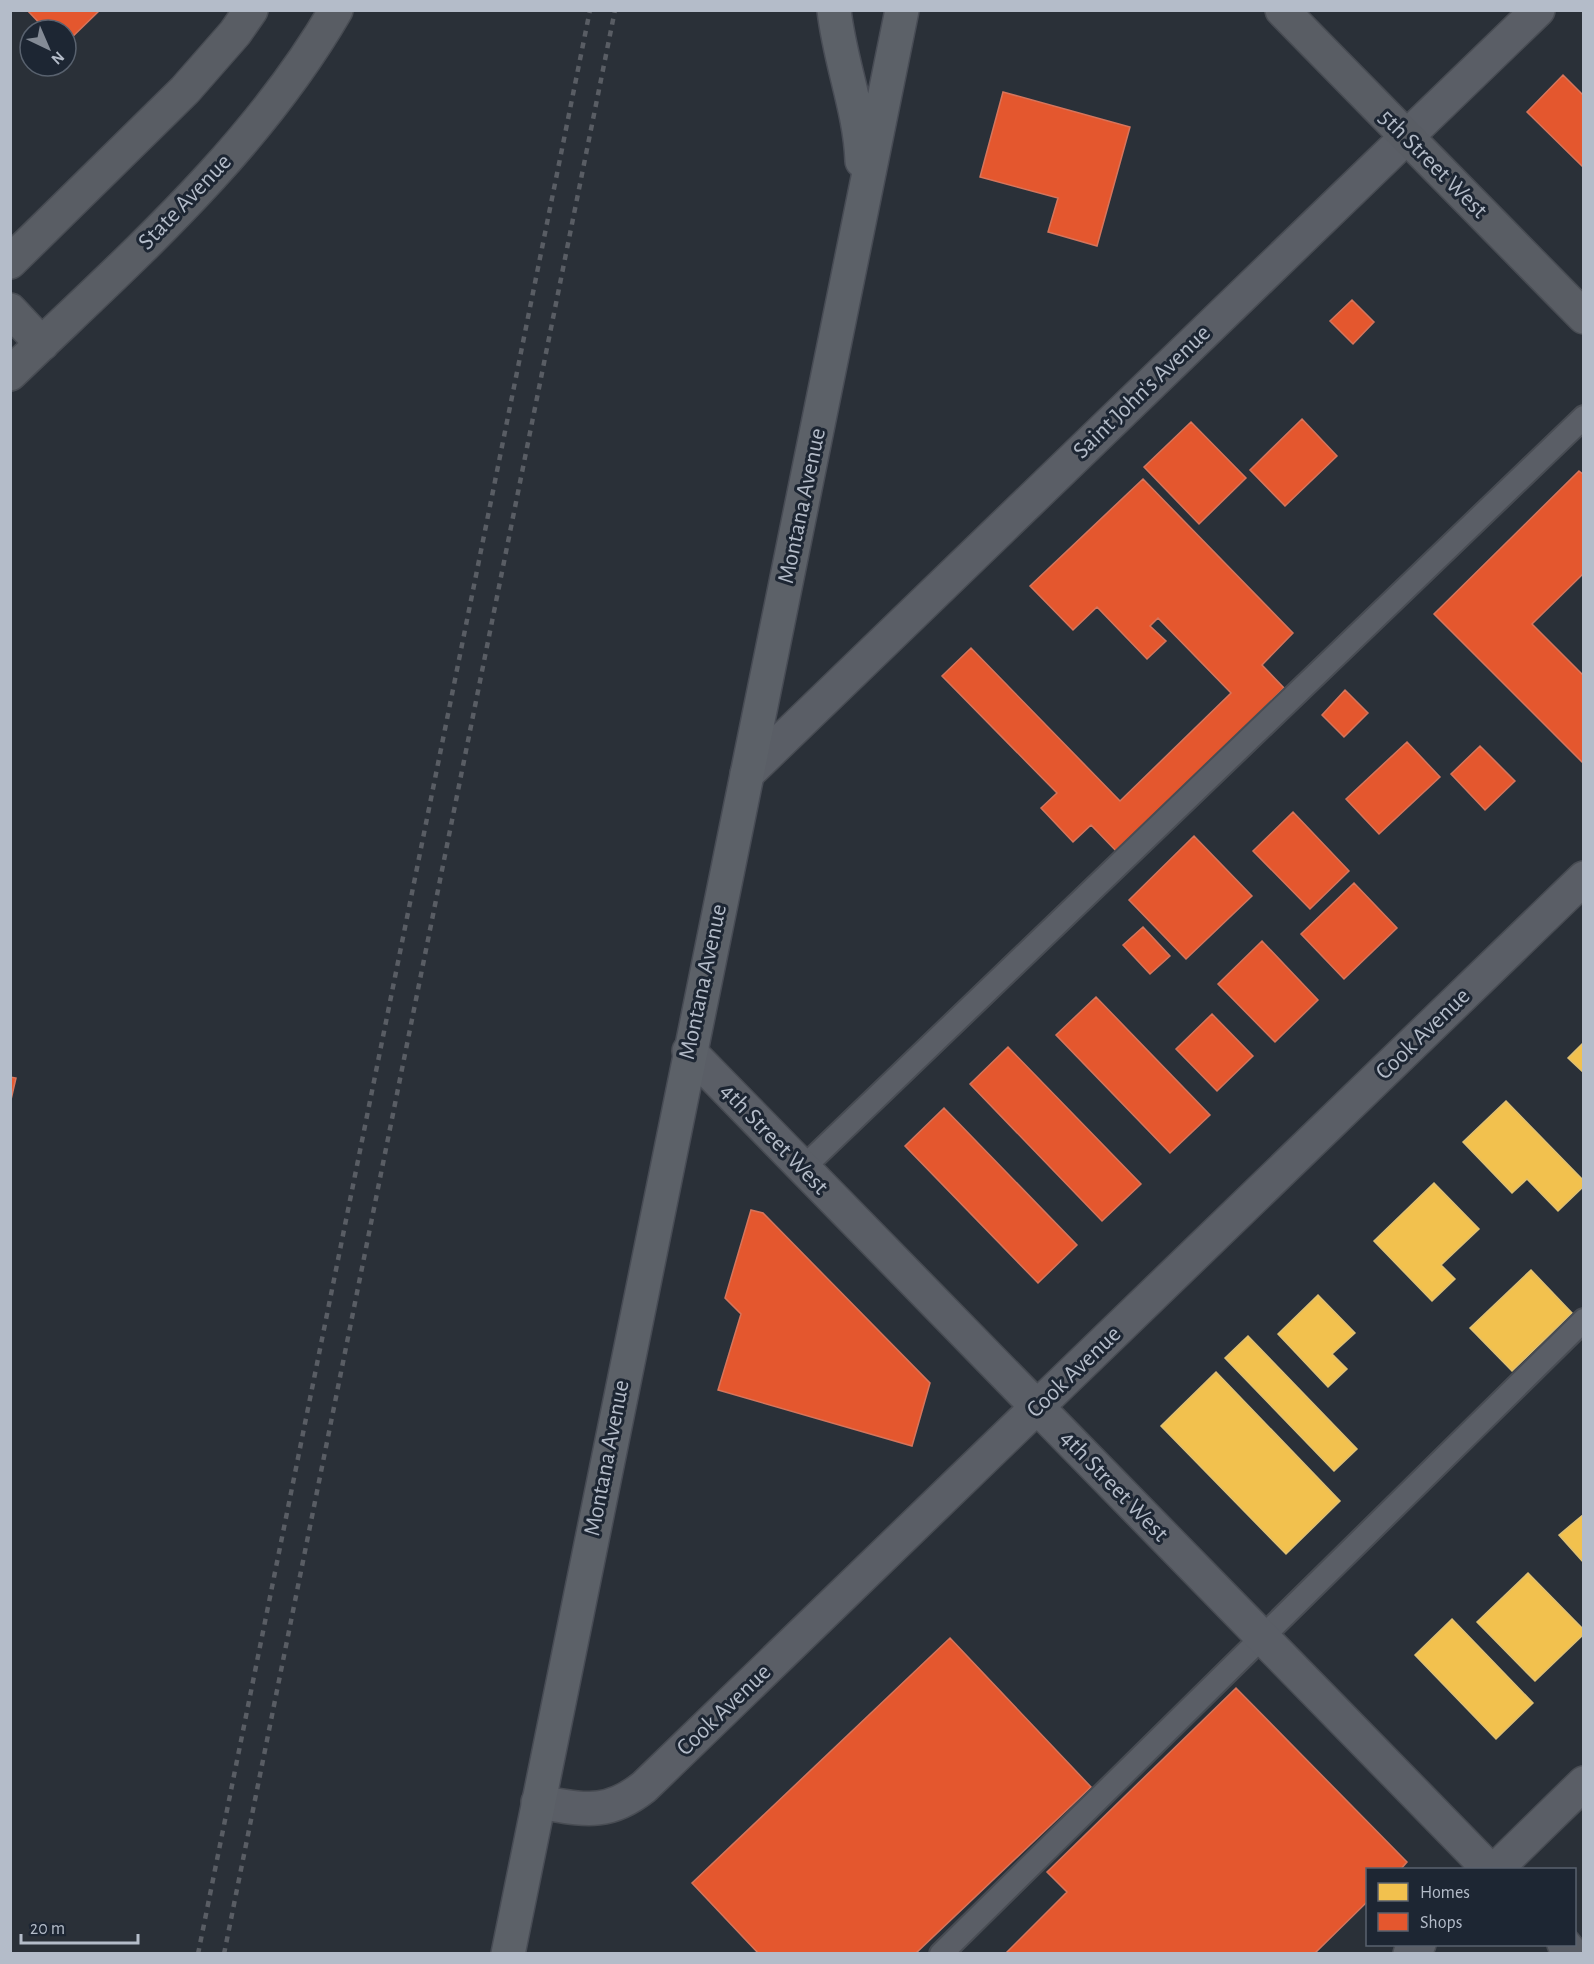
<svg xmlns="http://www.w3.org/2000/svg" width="1594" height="1964" font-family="'Alegreya Sans',sans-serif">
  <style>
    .homes { fill: #f2c14e; stroke: #dfc073; stroke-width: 1.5 }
    .shops { fill: #e4572e; stroke: #d6755c; stroke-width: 1.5 }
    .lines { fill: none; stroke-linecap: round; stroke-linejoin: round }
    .lane-casing { stroke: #484c53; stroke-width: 26 }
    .street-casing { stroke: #484c53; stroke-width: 36 }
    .secondary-casing { stroke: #484c53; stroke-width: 36 }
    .primary-casing { stroke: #484c55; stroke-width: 36 }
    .lane { stroke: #5a5e66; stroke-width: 22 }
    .street { stroke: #5a5e66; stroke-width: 33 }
    .secondary { stroke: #595d64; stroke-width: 33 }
    .primary { stroke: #5c6168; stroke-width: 33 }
    .rail { stroke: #595d64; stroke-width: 4.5; stroke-dasharray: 6 6; stroke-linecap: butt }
    .labels { text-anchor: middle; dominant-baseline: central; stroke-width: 6; stroke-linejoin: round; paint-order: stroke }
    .street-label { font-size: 24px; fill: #b4bcc9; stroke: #1d2633 }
  </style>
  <rect width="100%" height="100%" fill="#2a3038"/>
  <path class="homes" d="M1582 1044 1584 1046V1073L1568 1058Z
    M1506 1101 1584 1181V1186L1558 1211 1527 1179 1512 1193 1463 1142Z
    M1434 1183 1479 1229 1441 1265 1455 1279 1432 1301 1374 1241Z
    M1531 1270 1572 1313 1512 1371 1470 1328Z
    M1318 1295 1355 1333 1332 1354 1347 1369 1328 1387 1278 1334Z
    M1248 1336 1357 1449 1334 1471 1225 1358Z
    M1216 1372 1340 1501 1286 1554 1161 1426Z
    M1584 1514V1563L1559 1535Z
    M1528 1573 1584 1630V1634L1535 1681 1477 1622Z
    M1452 1619 1533 1703 1496 1739 1415 1655Z"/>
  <path class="shops" d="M27 10H100L66 43V30H46Z
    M1563 75 1584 96V168L1527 112Z
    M1003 92 1130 127 1097 246 1048 232 1058 198 980 177Z
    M1352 300 1374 322 1353 344 1330 321Z
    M1302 419 1337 456 1285 506 1250 470Z
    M1191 422 1246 478 1199 524 1144 467Z
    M1579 471 1584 475V573L1532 624 1584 676V764L1434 614Z
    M1143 479 1293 633 1262 665 1284 688 1118 853 1091 825 1073 842 1041 808 1057 793 942 676 971 648 1120 801 1231 693 1158 618 1150 626 1166 641 1147 659 1097 607 1073 630 1030 586Z
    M1345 690 1368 713 1344 737 1322 715Z
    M1407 742 1440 777 1379 834 1346 799Z
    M1480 746 1515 781 1485 810 1451 774Z
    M1293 812 1349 871 1310 909 1253 851Z
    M1194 836 1252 896 1186 959 1129 900Z
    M1354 883 1397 928 1344 979 1301 934Z
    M1143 927 1170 956 1150 974 1123 945Z
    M1262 941 1318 1000 1275 1042 1218 984Z
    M1096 997 1210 1115 1170 1153 1056 1035Z
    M1212 1014 1253 1056 1217 1091 1176 1049Z
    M1008 1047 1141 1184 1102 1221 970 1084Z
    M10 1077 16 1078 10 1104Z
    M944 1108 1077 1245 1038 1283 905 1146Z
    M751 1210 763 1213 930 1383 912 1446 718 1390 741 1314 725 1298Z
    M950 1638 1091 1787 915 1954H759L692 1883Z
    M1236 1688 1407 1862 1400 1870H1368V1901L1314 1954H1005L1067 1892 1047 1872Z"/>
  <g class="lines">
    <defs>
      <path id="lane" d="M803 1168 1584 417
        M941 1954 1584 1320"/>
      <path id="street" d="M747 774 1538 10
        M689 1051 1490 1870
        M538 1802C583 1809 606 1817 644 1787L1584 878
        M1495 1870 1584 1783
        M1564 1944 1572 1954
        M1410 1954 1419 1944"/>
      <path id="secondary" d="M1282 10 1584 317
        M10 262 185 90 235 33 251 10
        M10 310 42 344
        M10 374C127 261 253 153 336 10"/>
      <path id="primary" d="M834 10C840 63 860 109 862 161
        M508 1954 902 10"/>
    </defs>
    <use href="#lane" class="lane-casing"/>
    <use href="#street" class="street-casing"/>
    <use href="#secondary" class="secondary-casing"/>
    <use href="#primary" class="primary-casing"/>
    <use href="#lane" class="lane"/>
    <use href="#street" class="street"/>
    <use href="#secondary" class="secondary"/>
    <use href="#primary" class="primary"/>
    <path class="rail" d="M198 1954 590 10
      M224 1954 615 10"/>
  </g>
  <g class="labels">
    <g class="street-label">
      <text transform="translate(1433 164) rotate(45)">5th Street West</text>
      <text transform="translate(185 202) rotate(-46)">State Avenue</text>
      <text transform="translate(1142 392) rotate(-44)">Saint John's Avenue</text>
      <text transform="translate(802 506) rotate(-78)">Montana Avenue</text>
      <text transform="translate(703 982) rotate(-78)">Montana Avenue</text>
      <text transform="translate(1423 1034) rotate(-44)">Cook Avenue</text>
      <text transform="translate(774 1139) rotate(46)">4th Street West</text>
      <text transform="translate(1074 1372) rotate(-44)">Cook Avenue</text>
      <text transform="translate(607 1458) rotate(-79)">Montana Avenue</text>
      <text transform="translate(1114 1486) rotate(46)">4th Street West</text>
      <text transform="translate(724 1710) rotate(-44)">Cook Avenue</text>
    </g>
  </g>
  <rect width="1594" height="1964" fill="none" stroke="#b4bcc9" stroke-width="24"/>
  <rect x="1366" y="1868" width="210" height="78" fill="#1d2633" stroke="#59626f" stroke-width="1.5"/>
  <rect x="1378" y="1883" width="30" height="18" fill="#f2c14e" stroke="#59626f" stroke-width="1.5"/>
  <text x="1420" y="1898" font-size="18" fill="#b4bcc9">Homes</text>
  <rect x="1378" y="1913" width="30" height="18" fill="#e4572e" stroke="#59626f" stroke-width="1.5"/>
  <text x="1420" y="1928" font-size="18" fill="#b4bcc9">Shops</text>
  <g transform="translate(48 48) rotate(136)"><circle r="28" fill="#1d2633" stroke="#59626f" stroke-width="1.5"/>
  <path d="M0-4.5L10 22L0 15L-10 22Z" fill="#848b96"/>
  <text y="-9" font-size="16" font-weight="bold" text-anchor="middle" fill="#b4bcc9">N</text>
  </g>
  <path d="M21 1934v9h117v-9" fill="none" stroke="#b4bcc9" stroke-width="3"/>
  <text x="30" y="1934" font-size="18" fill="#b4bcc9" stroke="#1d2633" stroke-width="4.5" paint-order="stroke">20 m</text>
</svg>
